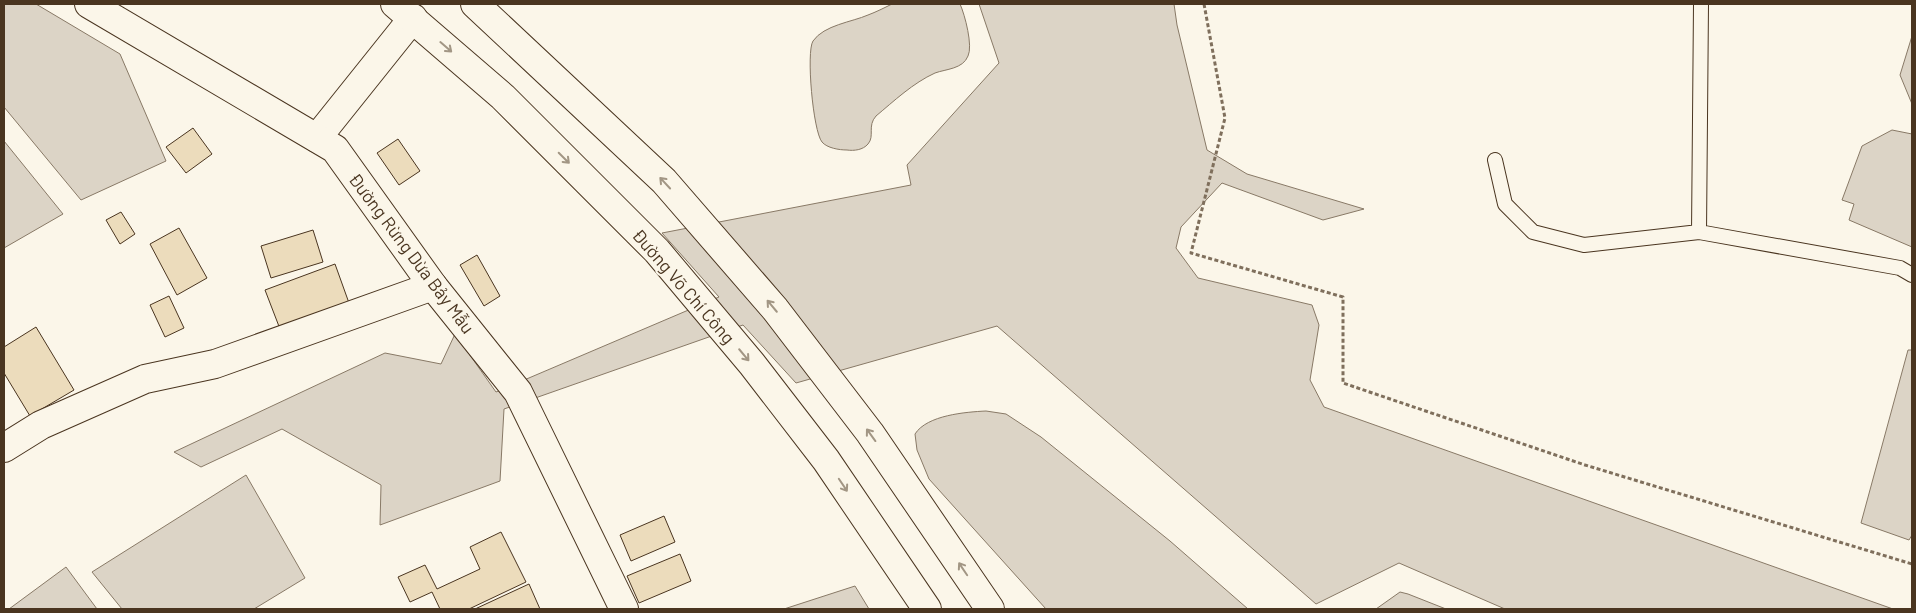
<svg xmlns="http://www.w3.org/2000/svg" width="1916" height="613" font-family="Barlow,sans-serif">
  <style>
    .water { fill: #dcd4c6; stroke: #887966 }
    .building { fill: #ecdcbc; stroke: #4a3520 }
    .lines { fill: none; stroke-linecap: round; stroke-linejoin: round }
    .service-casing { stroke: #4a3520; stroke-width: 16 }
    .minor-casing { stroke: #4a3520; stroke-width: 30 }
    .tertiary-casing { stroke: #4a3520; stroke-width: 30 }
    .primary-casing { stroke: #4a3520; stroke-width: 30 }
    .path { stroke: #7f6f5c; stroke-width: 3; stroke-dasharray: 4 2.5; stroke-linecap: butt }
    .service { stroke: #fbf6e9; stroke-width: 14 }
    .minor { stroke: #fbf6e9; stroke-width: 28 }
    .tertiary { stroke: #fbf6e9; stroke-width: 28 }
    .primary { stroke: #fbf6e9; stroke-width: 28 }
    .oneway { stroke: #a29684 }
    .labels { text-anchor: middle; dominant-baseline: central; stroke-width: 4; stroke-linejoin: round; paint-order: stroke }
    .street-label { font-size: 18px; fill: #4a3520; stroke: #fbf6e9 }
  </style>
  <rect width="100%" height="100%" fill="#fbf6e9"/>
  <path class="water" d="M4 4H36L120 54 166 161 81 200 4 107Z
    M892 4H960C965 15 973 46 968 56 963 69 946 69 935 73 913 83 894 101 876 116 867 126 875 136 868 144 863 150 854 151 847 150 839 150 827 148 822 142 813 131 806 52 813 41 824 25 852 22 868 15 876 12 884 8 892 4Z
    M979 4H1174L1177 25 1207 150 1247 174 1364 209 1323 220 1222 183 1181 227 1176 248 1198 278 1312 305 1319 325 1310 380 1324 407 1893 609H1505L1399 563 1316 604 997 326 796 383 743 325 504 409 500 481 380 525 381 485 282 429 201 467 174 452 385 353 441 364 455 334 496 392 719 297 662 233 911 185 907 165 999 63Z
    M1912 36V104L1900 75Z
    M1892 130 1912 134V247L1849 220 1854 204 1842 200 1862 146Z
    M4 141 63 214 4 248Z
    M1908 350H1912V535L1909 540 1861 523Z
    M986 411 1006 414 1041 437 1170 541 1248 609H1046L929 479 917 450 915 434C927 415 966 412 986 411Z
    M246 475 305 578 254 609H122L92 572Z
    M66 567 97 609H9Z
    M855 586 869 609H784Z
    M1400 592 1408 594 1446 609H1376Z"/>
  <path class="building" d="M193 128 212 154 186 173 166 147Z
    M398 139 420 171 399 185 377 153Z
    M121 212 135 234 120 244 106 220Z
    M179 228 207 278 177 295 150 244Z
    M313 230 323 262 271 278 261 246Z
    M477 255 500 296 484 306 460 265Z
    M335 264 349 303 280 329 265 290Z
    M169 296 184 328 165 337 150 305Z
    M36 327 74 390 30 416 4 373V347Z
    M664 516 675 542 631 561 620 535Z
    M501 532 526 582 469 609H440L432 592 410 602 398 577 425 565 437 589 480 569 470 547Z
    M680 554 691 581 639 603 627 576Z
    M529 584 540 609H475Z"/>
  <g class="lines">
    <defs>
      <path id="service" d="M1495 160 1505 204 1533 232 1584 245 1699 232 1900 268 1912 275
        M1699 232 1701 4"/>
      <path id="minor" d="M317 138 413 18
        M4 448 41 425 145 379 215 364 433 286"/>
      <path id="tertiary" d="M89 4 335 149 433 286 518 392 624 609"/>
      <path id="primary" d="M395 4 503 97 657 251 752 364 826 460 927 609
        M475 4 664 181 775 309 870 433 990 609"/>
    </defs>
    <use href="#service" class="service-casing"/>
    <use href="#minor" class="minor-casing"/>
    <use href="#tertiary" class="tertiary-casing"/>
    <use href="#primary" class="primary-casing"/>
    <path class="path" d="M1204 4 1225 118 1191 253 1343 297V383L1585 465 1912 564"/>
    <use href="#service" class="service"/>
    <use href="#minor" class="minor"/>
    <use href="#tertiary" class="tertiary"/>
    <use href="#primary" class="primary"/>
  </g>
  <defs><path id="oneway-shaft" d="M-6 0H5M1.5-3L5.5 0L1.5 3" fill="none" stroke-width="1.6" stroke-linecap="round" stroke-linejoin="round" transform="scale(1.25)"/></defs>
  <g class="oneway">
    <use href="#oneway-shaft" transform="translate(446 47) rotate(41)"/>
    <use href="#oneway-shaft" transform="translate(564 158) rotate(45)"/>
    <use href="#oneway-shaft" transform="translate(665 183) rotate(-133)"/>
    <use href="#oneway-shaft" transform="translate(772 306) rotate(-130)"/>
    <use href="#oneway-shaft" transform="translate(744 355) rotate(50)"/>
    <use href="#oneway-shaft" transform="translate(871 435) rotate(-126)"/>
    <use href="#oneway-shaft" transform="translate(843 485) rotate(56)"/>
    <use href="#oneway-shaft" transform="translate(963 569) rotate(-124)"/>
  </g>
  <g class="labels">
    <g class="street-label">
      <text transform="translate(412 253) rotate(53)">Đường Rừng Dừa Bảy Mẫu</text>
      <text transform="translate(684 286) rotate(49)">Đường Võ Chí Công</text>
    </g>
  </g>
  <rect width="1916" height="613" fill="none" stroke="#4a3520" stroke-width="10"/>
</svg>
